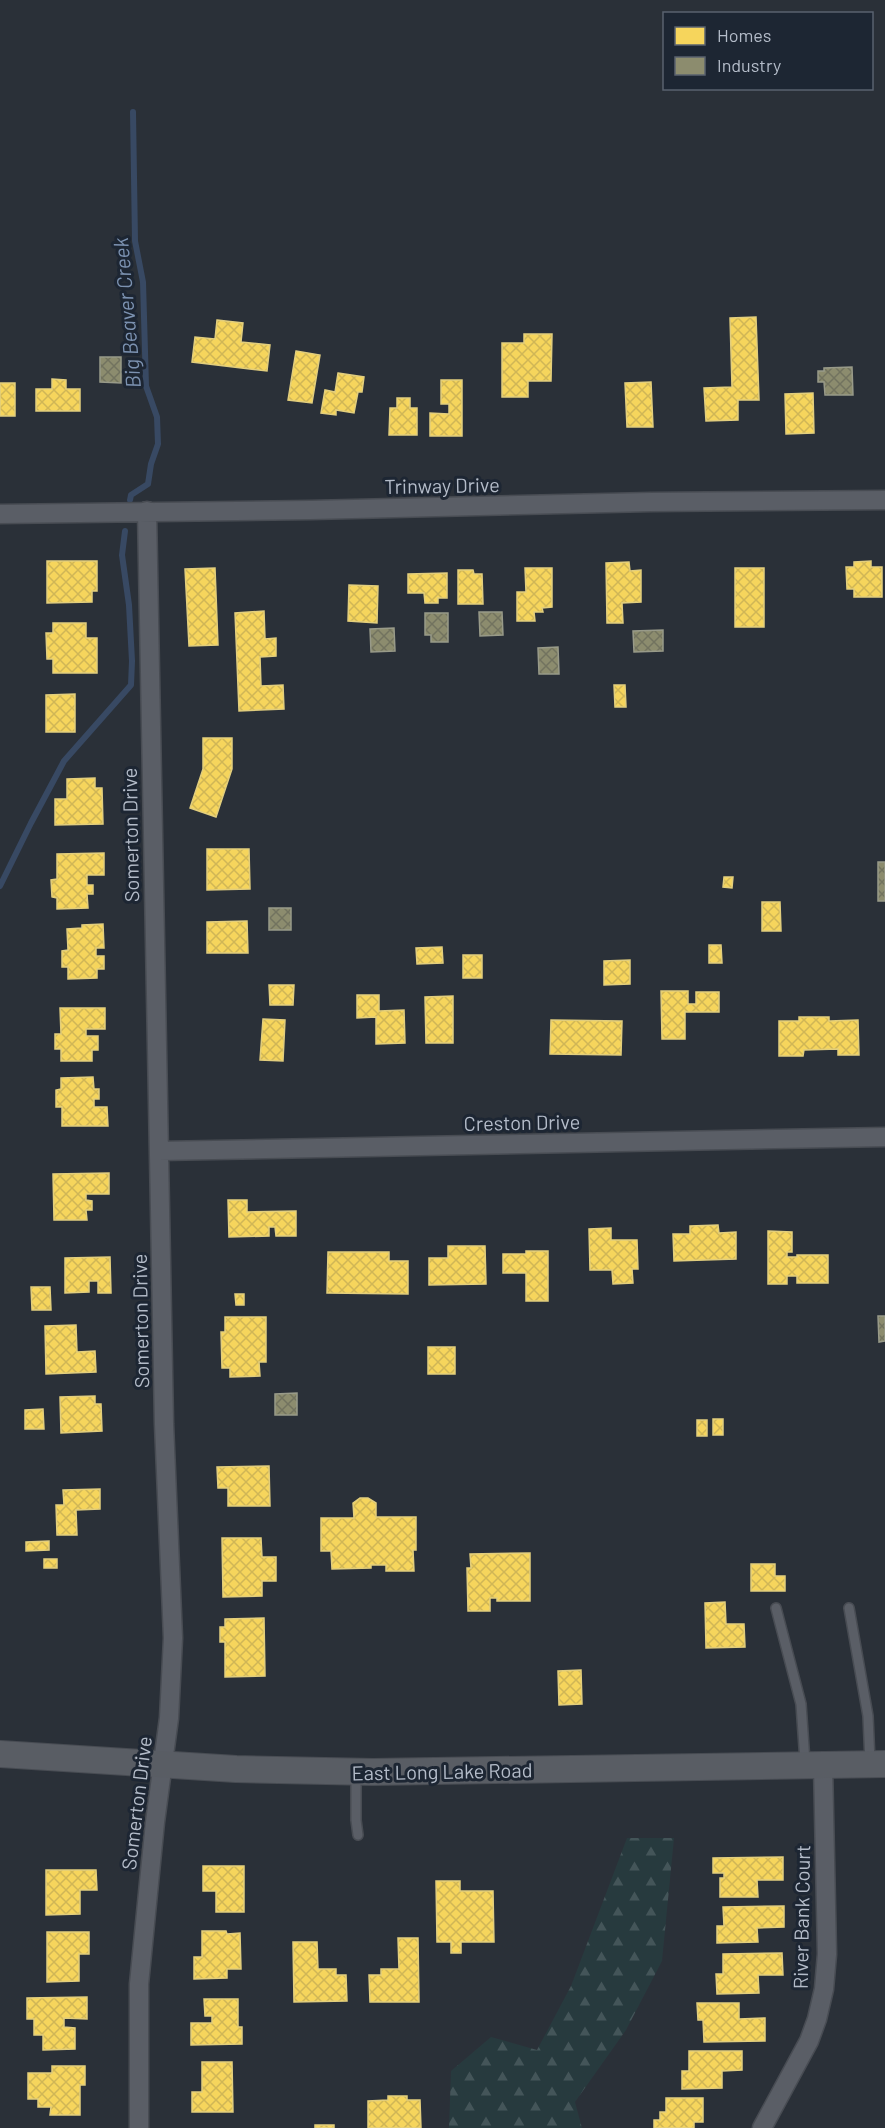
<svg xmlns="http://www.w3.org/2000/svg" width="885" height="2128" font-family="Barlow,sans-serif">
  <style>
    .forest { fill: url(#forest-firs) }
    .homes { fill: url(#homes-cross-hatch); stroke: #e2ce7d; stroke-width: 1.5 }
    .industry { fill: url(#industry-cross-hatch); stroke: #989a89; stroke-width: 1.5 }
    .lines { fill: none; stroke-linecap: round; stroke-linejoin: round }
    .stream { stroke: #384963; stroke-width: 6 }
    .service-casing { stroke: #484c53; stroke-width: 12 }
    .minor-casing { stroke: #484c53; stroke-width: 21 }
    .secondary-casing { stroke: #484c53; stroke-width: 28 }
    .service { stroke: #5a5e66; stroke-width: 9 }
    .minor { stroke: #5a5e66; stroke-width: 18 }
    .secondary { stroke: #595d64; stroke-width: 26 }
    .labels { text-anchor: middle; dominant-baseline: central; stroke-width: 6; stroke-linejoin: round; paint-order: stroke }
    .street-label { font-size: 20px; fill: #b4bcc9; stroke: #1d2633 }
    .water-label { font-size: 21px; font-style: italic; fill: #7c92b1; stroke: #1d2633 }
  </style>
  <defs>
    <pattern id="forest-firs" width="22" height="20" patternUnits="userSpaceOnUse" patternTransform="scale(1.5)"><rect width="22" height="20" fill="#273a3e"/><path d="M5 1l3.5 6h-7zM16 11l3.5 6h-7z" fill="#445559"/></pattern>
    <pattern id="homes-cross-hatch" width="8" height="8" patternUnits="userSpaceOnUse" patternTransform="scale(1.5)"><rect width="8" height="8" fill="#f6d55c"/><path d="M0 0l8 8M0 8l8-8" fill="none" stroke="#d0b656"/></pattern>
    <pattern id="industry-cross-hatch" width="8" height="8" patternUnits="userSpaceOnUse" patternTransform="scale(1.5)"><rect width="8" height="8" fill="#8c8c6e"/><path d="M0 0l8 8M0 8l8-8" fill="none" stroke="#72735f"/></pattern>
  </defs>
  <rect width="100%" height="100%" fill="#2a3038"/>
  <path class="forest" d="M627 1838H674L662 1961 626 2030 575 2102 582 2128H449L451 2071 491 2037 537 2050 571 1986Z"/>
  <path class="homes" d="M756 317 759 400H738V420L706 421 704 388 732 387 730 318Z
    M217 320 243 323 241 342 270 345 267 371 192 362 195 337 215 339Z
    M524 334H552L551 381H528V397H502V343H524Z
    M296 351 320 355 312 403 288 400Z
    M338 373 364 377 362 392H358L354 413 336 410V415L321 413 325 390 335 392Z
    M52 379 66 380V389H80V411H36V389H52Z
    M441 380H462V436H430V413L449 414V404H441Z
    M651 382 653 427H627L625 383Z
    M0 383H15V416H0Z
    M813 393 814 433 786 434 785 394Z
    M397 398H410V408H417V435H389L390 408H397Z
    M47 561H97V591H92V602L47 603Z
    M871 561V567H882V597H854V589H847L846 567H854V562Z
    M629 562 630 571 641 570V602L622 603 623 623H607L606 563Z
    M215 568 218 645 189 646 185 569Z
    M525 568H552V607L542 608 543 612H534L535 621H517V592H526Z
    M735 568H764V627H735Z
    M458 570H473L474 574H482L483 604H458Z
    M447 573V598H438V603H425L424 593H408V574Z
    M349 585 378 586 377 623 348 621Z
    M264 611 265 639 276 638V656L260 657 261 686 283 685 284 709 239 711 235 613Z
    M53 623H86V638H97V673H53V659H47L46 633H53Z
    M614 685H625L626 707H615Z
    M75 694V732H46V695Z
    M203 738H232V769L216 817 190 808 203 769Z
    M95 778V788H102L103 824 55 825V799H67V779Z
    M207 849H249L250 889 207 890Z
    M104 853V875H87V885H93V894H87L88 908 57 909V898L52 897 51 880 57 879V854Z
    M724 877H733L732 888 723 887Z
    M762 902H780L781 931H762Z
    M247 921 248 953H207V922Z
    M103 924 104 948H96V956H104V969H97V978L68 979V967H62V951L68 950 67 929 82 928V925Z
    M709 945H721L722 963H709Z
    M442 947 443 963 417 964 416 948Z
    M463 955H482V978H463Z
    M630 960V984L604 985V961Z
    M269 985H294L293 1005H270Z
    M661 991H688V1004H696V992H719V1012H685V1039H662Z
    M357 995H379V1011L404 1010 405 1043 376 1044V1017L357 1018Z
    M453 996V1043H426L425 997Z
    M60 1008H105V1029H86V1036H98V1050H92V1061H61V1049H55V1034H61Z
    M799 1017H829V1021L858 1020 859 1055H838V1049L804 1050 803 1056H779V1021H799Z
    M263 1019 285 1020 283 1061 260 1060Z
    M551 1020 622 1021 621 1055 550 1054Z
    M93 1077 94 1089H99V1099H94V1107H107L108 1126H62V1107H56V1090L61 1089V1078Z
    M109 1173V1194H86V1200L92 1201V1210H86L87 1220H54L53 1174Z
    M228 1200H247V1212L296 1211V1236H276L275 1227H269V1236L229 1237Z
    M718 1225 719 1233 736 1232V1259L674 1261 673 1234H690V1226Z
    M611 1228V1240H637L638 1269H632L633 1283 613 1284 612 1270H590L589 1229Z
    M768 1231 792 1232V1252H787V1257H797V1255H828V1283H797V1276H787V1284H768Z
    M448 1246H485L486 1284 429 1285V1258H448Z
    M526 1251H548V1301H526V1273H503V1254H526Z
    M328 1252H389V1261H408V1294L327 1293Z
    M110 1257 111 1293H98V1281H89V1292L65 1293V1258Z
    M31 1287H50L51 1310H32Z
    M235 1294H244V1305H236Z
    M225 1317H266V1362H259L260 1376 230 1377V1368H222L221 1332H225Z
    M76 1325 77 1352 95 1351 96 1372 46 1374 45 1326Z
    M428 1347H455V1374H428Z
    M95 1396V1404H101L102 1431 61 1433 60 1397Z
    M43 1409 44 1429H25V1410Z
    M713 1419H723V1435H713Z
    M697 1420H707V1436H697Z
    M269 1466 270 1506H228V1488H218L217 1467Z
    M100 1489V1509L76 1510 77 1535H57L56 1505H64L63 1490Z
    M360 1498H368L376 1503V1517H416V1550H413L414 1571H386V1565H371V1568L332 1569 331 1551H321V1518H354L353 1503Z
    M222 1538H261L262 1557H276V1581H262V1596L223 1597Z
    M49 1541V1550L26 1551V1542Z
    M530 1553V1601H497V1598H490V1611H468L467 1568H471L470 1554Z
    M44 1559H57V1568H44Z
    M751 1564H775V1576H785V1591H751Z
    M725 1602 726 1624H744L745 1647 706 1648 705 1603Z
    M264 1618 265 1676 225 1677V1642H220V1627H225V1619Z
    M581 1670 582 1704 559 1705 558 1671Z
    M783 1857V1880H757L758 1897H720V1878H724V1873H713V1858Z
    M203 1866H244V1912H216V1891H203Z
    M46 1870H96L97 1890H80V1914L46 1915Z
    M436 1881H460V1891H493L494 1942H461V1953H451V1942H437Z
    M784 1906V1927L757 1928 758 1942 717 1943V1926H724L723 1907Z
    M202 1931H226L227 1934 240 1933 241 1969H227V1978L194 1979V1957H202Z
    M47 1932H89V1954H79V1981L47 1982Z
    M398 1938H418L419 2002H370L369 1975H381V1969H399Z
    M293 1942H317L318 1969H336V1975H346L347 2001 294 2002Z
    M782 1953 783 1975H758L759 1993 717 1994 716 1974H723V1954Z
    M87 1997V2019L64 2018V2027L75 2028V2049L43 2050V2035H34V2019H27V1998Z
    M204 1999H238V2027H242V2044L191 2045V2023H212V2016H205Z
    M697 2003H739V2019L765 2018V2041L704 2042 703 2020H698Z
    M689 2051H742V2070L722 2071V2088L682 2089V2071H689Z
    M202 2062H232L233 2112H192V2092H202Z
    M52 2066H85V2085H80V2115H50L51 2107H38V2099H28V2073H52Z
    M388 2096H407V2100H420L421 2128H368V2101L388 2100Z
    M666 2098H703V2122H694V2128H654V2120H660V2112H666Z
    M315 2125H334V2128H315Z"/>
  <path class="industry" d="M100 357H121V383L100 382Z
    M852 367 853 395H825L824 382H818V371H824V368Z
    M479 612H502L503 635 480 636Z
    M425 613H448V642H431V635H425Z
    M394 628 395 651 371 652 370 629Z
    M663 630V651L634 652 633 631Z
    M558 647 559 674H539L538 648Z
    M878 862H885V901H878Z
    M269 908H291V930H269Z
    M878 1316H885V1341L879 1342Z
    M297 1393V1415H275V1394Z"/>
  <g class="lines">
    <path class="stream" d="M130 500 131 495 148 484 151 464 158 444 157 417 146 386 143 282 135 241 133 112
      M0 886 31 823 64 761 131 685 132 661 129 605 122 555 125 531"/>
    <defs>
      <path id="service" d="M776 1608 801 1704 805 1762
        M849 1608 868 1716 870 1762
        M356 1774V1820L358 1835"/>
      <path id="minor" d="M0 514 311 510 651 502 885 500
        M159 1151 885 1137
        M139 2128V1984L155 1822 169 1718 173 1638 164 1424 147 511
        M762 2128 809 2041 817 2019 824 1989 827 1954 823 1765"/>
      <path id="secondary" d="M0 1754 236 1769 373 1772 885 1764"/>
    </defs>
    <use href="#service" class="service-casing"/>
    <use href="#minor" class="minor-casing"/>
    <use href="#secondary" class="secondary-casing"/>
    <use href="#service" class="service"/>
    <use href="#minor" class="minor"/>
    <use href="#secondary" class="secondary"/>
  </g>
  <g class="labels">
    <g class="street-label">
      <text transform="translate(442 485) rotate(-1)">Trinway Drive</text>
      <text transform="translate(130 835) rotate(-91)">Somerton Drive</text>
      <text transform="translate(522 1122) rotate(-1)">Creston Drive</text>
      <text transform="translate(140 1321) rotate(-91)">Somerton Drive</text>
      <text transform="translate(442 1771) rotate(-1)">East Long Lake Road</text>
      <text transform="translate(136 1803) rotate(-83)">Somerton Drive</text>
      <text transform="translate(801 1917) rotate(-89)">River Bank Court</text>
    </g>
    <g class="water-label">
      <text transform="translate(126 313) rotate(-95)">Big Beaver Creek</text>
    </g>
  </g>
  <rect x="663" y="12" width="210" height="78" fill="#1d2633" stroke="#59626f" stroke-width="1.5"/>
  <rect x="675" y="27" width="30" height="18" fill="#f6d55c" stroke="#59626f" stroke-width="1.5"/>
  <text x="717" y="42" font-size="18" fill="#b4bcc9">Homes</text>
  <rect x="675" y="57" width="30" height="18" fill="#8c8c6e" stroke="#59626f" stroke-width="1.5"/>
  <text x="717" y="72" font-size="18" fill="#b4bcc9">Industry</text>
</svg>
